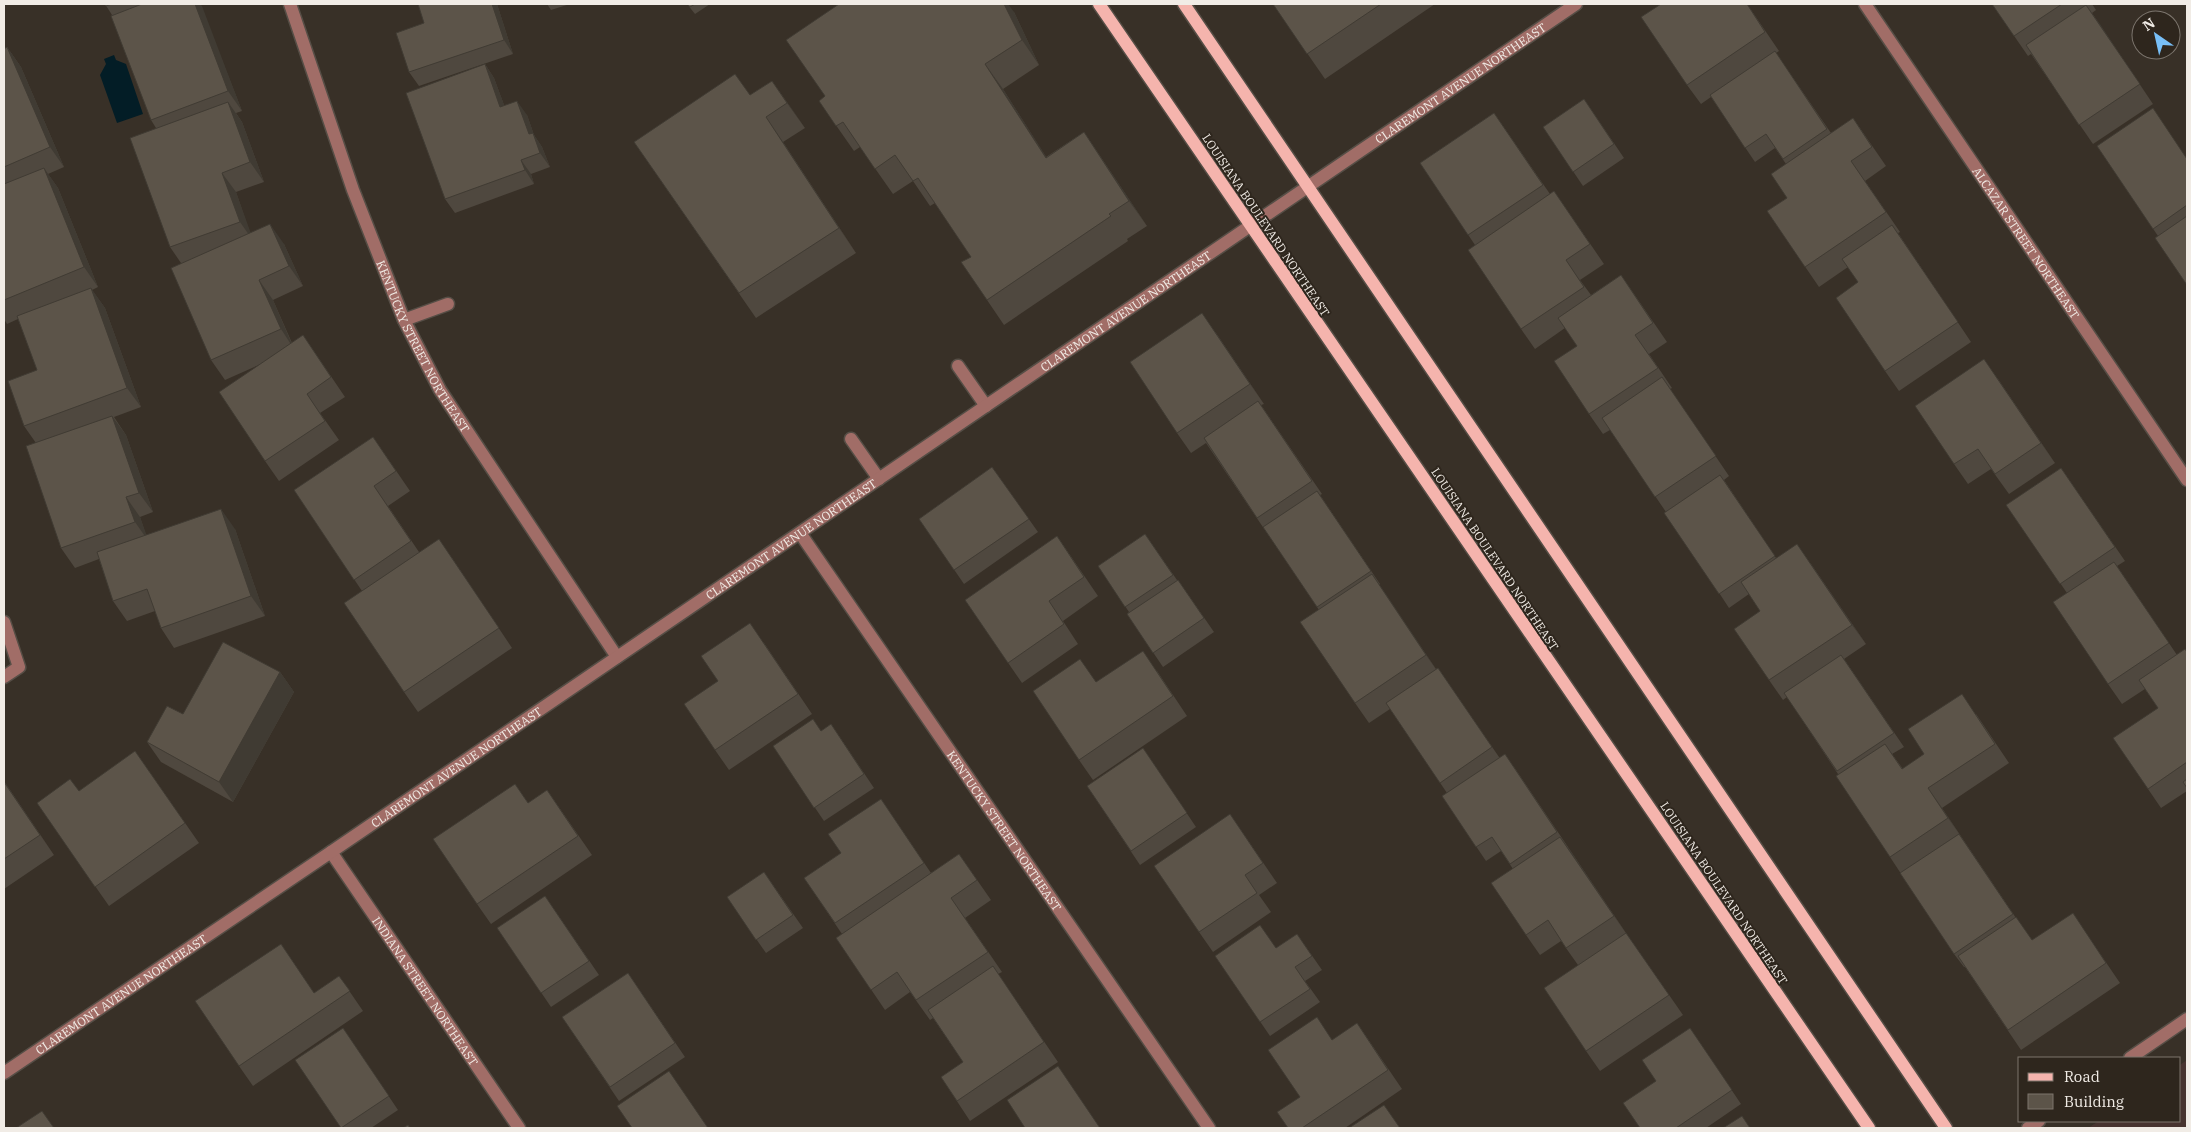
<svg xmlns="http://www.w3.org/2000/svg" width="2191" height="1132" font-family="'IBM Plex Serif',serif">
  <style>
    .commercial { fill: #483430 }
    .water { fill: #031d26 }
    .lines { fill: none; stroke-linecap: round; stroke-linejoin: round }
    .minor-casing { stroke: #564e46; stroke-width: 15 }
    .major-casing { stroke: #564e46; stroke-width: 15 }
    .minor { stroke: #a16d67; stroke-width: 12 }
    .major { stroke: #f5b4ad; stroke-width: 12 }
    .wall { fill: #4f483f }
    .shaded-wall { fill: #403b33 }
    .building { fill: #5c5449; stroke: #403b33 }
    .labels { text-anchor: middle; dominant-baseline: central; stroke-width: 4; stroke-linejoin: round; paint-order: stroke }
    .street-label { font-size: 12px; fill: #f1ece6; stroke: #2e261d }
  </style>
  <rect width="100%" height="100%" fill="#383027"/>
  <path class="commercial" d="M2187 1060V1128H2088L2099 1121H2180V1065Z"/>
  <path class="water" d="M114 55 116 60 126 64 143 114 117 123 100 75 106 64 104 59Z"/>
  <g class="lines">
    <defs>
      <g id="minor">
        <path id="s1" d="M290 4 353 190 404 320 440 390 617 657"/>
        <path id="s2" d="M1865 4 2187 480"/>
        <path d="M404 320 448 304"/>
        <path d="M958 366 986 406"/>
        <path d="M851 439 879 479"/>
        <path id="s3" d="M800 533 1209 1128"/>
        <path d="M4 622 19 667 4 677"/>
        <path id="s4" d="M331 852 519 1128"/>
        <path d="M2130 1058 2187 1019"/>
        <path id="s5" d="M4 1073 331 852 1576 4"/>
        <path d="M2028 1128 2039 1121"/>
      </g>
      <path id="major" d="M1099 4 1869 1128
        M1184 4 1946 1128"/>
    </defs>
    <use href="#minor" class="minor-casing"/>
    <use href="#major" class="major-casing"/>
    <use href="#minor" class="minor"/>
    <use href="#major" class="major"/>
  </g>
  <path class="wall" d="M105 4H200L242 111 236 113 242 122 264 182 236 192 250 233 284 244 303 286 273 300 292 343 303 335 345 397 320 413 339 440 279 481 265 461 261 364 225 380 211 360 181 263 170 247 156 128 151 120 112 15Z
    M497 4 513 54 419 86 409 72Z
    M547 4H570L551 10Z
    M687 4H710L695 14Z
    M1273 4H1435L1325 79Z
    M1661 4H1747L1779 51 1776 53 1831 133 1853 118 1886 166 1865 181 1900 232 1898 233 1971 342 1899 391 1885 371 1858 282 1848 267 1819 287 1767 211 1787 198 1786 164 1775 148 1755 162 1711 97 1701 104 1687 85Z
    M1992 4H2092L2096 10 2092 13 2153 104 2093 144 2031 54 2028 56Z
    M1014 12 1039 65 1003 89 1046 157 1084 132 1147 226 1127 239 1128 241 1004 325 987 300 971 257 935 203 930 206 913 181 893 194 860 147 854 151 819 101Z
    M7 47 21 67 64 167 48 174 58 188 98 287 92 290 105 308 141 407 114 417 126 435 153 512 140 517 146 535 235 529 265 616 174 648 161 628 155 611 127 621 113 601 99 559 75 568 61 548 36 443 24 426 37 370 18 319 7 324 4 319V49Z
    M485 64 494 78 504 105 527 115 534 135 542 147 550 167 531 174 534 184 455 213 445 199Z
    M772 81 805 128 783 142 856 253 756 318 634 142 750 95Z
    M1584 99 1624 158 1583 186 1543 127Z
    M1494 113 1550 194 1554 191 1604 264 1580 280 1591 295 1621 275 1667 342 1649 354 1672 388 1670 389 1729 476 1724 480 1776 558 1811 564 1866 644 1844 659 1904 747 1892 754 1903 769 1924 754 1976 714 2009 763 1942 808 2016 918 2032 940 2086 933 2120 983 2021 1050 1965 967H1964L1954 954 1890 857 1838 774 1787 697 1783 700 1769 680 1760 611 1749 594 1729 608 1666 512 1610 430 1603 434 1589 414 1577 346 1565 328 1535 349 1521 329 1475 245 1420 163Z
    M2097 146 2187 159V285L2158 236Z
    M1216 333 1264 404 1261 405 1322 494 1320 495 1380 584 1379 585 1436 669 1438 668 1499 757 1514 767 1626 933 1683 1015 1600 1071 1586 1051 1578 965 1561 941 1540 955 1526 935 1513 869 1501 851 1486 861 1442 796 1447 793 1390 709 1369 723 1355 703 1319 610 1206 443 1191 453 1177 433Z
    M1998 379 2055 463 2009 494 1991 469 1968 484 1954 464Z
    M373 437 410 491 388 506 419 552 452 558 512 648 418 712 404 692 362 591 294 490Z
    M992 467 1038 532 964 584 919 519Z
    M2061 468 2125 561 2117 566 2177 655 2187 652V791L2161 808 2148 789 2158 708 2145 689 2122 704 2108 684 2067 593 2006 505Z
    M1145 534 1177 580H1178L1214 632 1163 667 1127 614 1129 612 1098 566Z
    M1057 536 1098 596 1063 621 1078 644 1022 683 965 600Z
    M764 643 812 714 729 770 715 750 718 681Z
    M1157 671 1187 716 1093 780 1079 760 1097 682Z
    M280 672 294 692 233 802 161 762 147 742 183 714Z
    M831 724 874 788 824 821 773 746 821 731Z
    M1143 748 1196 827 1140 865 1087 786Z
    M135 751 199 843 109 906 37 803 79 791Z
    M4 781 54 855 4 889Z
    M515 784 528 803 547 790 592 855 491 924 477 904Z
    M881 799 931 873 959 854 991 900 965 918 1002 972 998 974 1058 1062 970 1121 941 1077 963 1062 933 1018 930 1020 910 992 885 1010 836 938 842 934 804 878 841 853Z
    M1230 814 1277 883 1259 895 1271 912 1213 952 1199 932Z
    M764 872 803 928 766 953 727 897Z
    M545 896 599 975 551 1007 497 928Z
    M1297 934 1322 970 1305 981 1320 1002 1270 1036 1215 956 1276 948Z
    M281 944 314 993 339 976 363 1011 253 1086 239 1066Z
    M628 973 685 1057 619 1101 562 1017Z
    M1357 1023 1402 1089 1345 1128H1288L1300 1097 1333 1040Z
    M343 1028 398 1110 371 1128H341Z
    M1690 1028 1741 1104 1706 1128H1640L1656 1081Z"/>
  <path class="shaded-wall" d="M195 4H200L202 6 242 111 228 91Z
    M492 4H497L513 54 504 40Z
    M1004 4H1008L1014 12 1039 65 1022 40Z
    M2086 5 2100 24 2153 104 2140 84Z
    M7 47 21 67 64 167 50 147Z
    M485 64 494 78 510 121 500 107Z
    M985 64 1003 89 1063 183 1046 158Z
    M772 81 790 106 805 128 787 103Z
    M517 101 527 115 534 135 542 147 550 167 540 153 529 134Z
    M228 102 242 122 264 182 250 162Z
    M766 117 783 142 856 253 839 228Z
    M1084 132 1101 157 1147 226 1129 201Z
    M521 160 531 174 534 184 525 170Z
    M44 168 58 188 98 287 84 267Z
    M222 173 236 192 254 242 240 222Z
    M270 224 284 244 303 286 289 266Z
    M259 280 273 300 294 349 281 329Z
    M91 288 105 308 141 407 127 388Z
    M1202 313 1216 333 1264 404 1250 384Z
    M1984 359 1998 379 2055 463 2041 443Z
    M112 416 126 435 153 512 139 493Z
    M126 497 140 517 149 542 135 522Z
    M221 509 235 529 265 616 251 596Z
    M1797 544 1811 564 1866 644 1852 625Z
    M1372 574 1386 594 1440 675 1426 655Z
    M280 672 294 692 233 802 219 782Z
    M4 781 54 855 4 782Z
    M1928 788 1942 808 1962 838 1948 818Z
    M1560 837 1574 856 1628 936 1614 916Z"/>
  <path class="building" d="M105 4H112L106 6Z
    M142 4H195L228 91 151 120 111 16Z
    M418 4H492L504 40 409 72 396 33 424 23Z
    M687 4H695L690 7Z
    M839 4H1004L1022 40 985 64 1046 158 1084 132 1129 201 1109 214 1111 216 987 300 961 262 971 257 918 178 913 181 895 155 875 169 843 122 836 126 819 101 825 96 786 40Z
    M1273 4H1381L1307 54Z
    M1661 4H1747L1765 32 1687 85 1641 17Z
    M1992 4H2062L2014 36Z
    M2086 5 2140 84 2079 125 2026 45Z
    M7 47 50 147 4 167V49Z
    M1775 51 1827 129 1783 159 1766 134 1745 148 1710 95Z
    M485 64 500 107 517 101 529 134 533 133 540 153 521 160 525 170 445 199 406 93Z
    M735 74 750 95 772 81 787 103 766 117 839 228 739 293 634 142Z
    M1584 99 1614 144 1573 172 1543 127Z
    M228 102 250 162 222 173 240 222 170 247 130 138Z
    M2153 108 2187 159V205L2153 229 2097 146Z
    M1494 113 1543 185 1468 235 1420 163Z
    M1853 118 1872 147 1851 161 1886 212 1805 267 1767 211 1787 198 1771 174Z
    M44 168 84 267 4 300V184Z
    M1554 191 1590 244 1566 260 1584 287 1521 329 1468 250Z
    M2187 216V285L2155 238Z
    M270 224 289 266 259 280 281 329 211 360 171 268Z
    M1892 225 1958 322 1885 371 1836 298 1858 282 1842 259Z
    M1621 275 1653 323 1635 335 1658 368 1589 414 1554 361 1577 346 1558 318Z
    M91 288 127 388 24 426 8 381 37 370 17 316Z
    M1202 313 1250 384 1177 433 1130 362Z
    M303 335 331 377 307 394 325 421 265 461 219 392Z
    M1984 359 2041 443 1995 474 1978 449 1954 464 1915 406Z
    M1662 377 1716 456 1655 497 1602 418Z
    M1258 401 1312 481 1257 518 1204 438Z
    M112 416 139 493 126 497 135 522 61 548 26 446Z
    M373 437 396 471 374 486 411 541 354 580 294 490Z
    M992 467 1029 519 954 570 919 519Z
    M2061 468 2115 547 2060 584 2006 505Z
    M1720 475 1775 556 1719 594 1664 513Z
    M1317 491 1371 571 1317 607 1263 527Z
    M221 509 251 596 161 628 147 589 113 601 97 552Z
    M1145 534 1173 575 1125 607 1098 566Z
    M1057 536 1084 577 1049 601 1064 624 1008 663 965 600Z
    M439 539 499 628 404 692 344 603Z
    M1797 544 1852 625 1769 680 1734 629 1760 611 1741 582Z
    M2114 562 2169 643 2108 684 2053 602Z
    M1372 574 1426 655 1355 703 1300 622Z
    M1178 580 1204 618 1153 653 1127 614Z
    M750 623 798 694 715 750 684 704 718 681 701 656Z
    M223 642 280 672 219 782 147 742 167 706 183 714Z
    M2185 649 2187 652V762L2148 789 2113 738 2158 708 2139 680Z
    M1143 651 1173 696 1079 760 1033 691 1080 659 1096 682Z
    M1841 655 1894 733 1837 771 1784 693Z
    M1438 668 1492 747 1440 783 1386 703Z
    M1962 694 1995 744 1928 788 1948 818 1890 857 1836 776 1885 744 1902 769 1924 754 1908 729Z
    M813 719 821 731 831 724 864 774 814 808 773 746Z
    M1143 748 1187 813 1131 851 1087 786Z
    M135 751 185 823 95 887 37 803 70 779 79 791Z
    M1505 754 1557 832 1510 864 1492 837 1476 847 1442 796Z
    M2187 779V788L2183 782Z
    M4 782 40 835 4 859Z
    M515 784 528 803 547 790 578 836 477 904 433 839Z
    M881 799 924 863 835 923 804 878 841 853 828 834Z
    M1230 814 1263 863 1245 875 1257 893 1199 932 1154 866Z
    M1959 834 2013 914 1954 954 1900 873Z
    M1560 837 1614 916 1566 948 1548 920 1526 935 1491 883Z
    M959 854 977 880 951 898 988 952 916 1000 897 972 871 990 836 938Z
    M764 872 793 915 756 940 727 897Z
    M545 896 589 961 541 993 497 928Z
    M2073 913 2106 963 2008 1030 1958 956 2016 917 2032 940Z
    M1260 925 1276 948 1297 934 1312 956 1295 967 1310 989 1260 1022 1215 956Z
    M1626 933 1669 995 1586 1051 1544 988Z
    M281 944 314 993 339 976 350 991 239 1066 195 1001Z
    M993 966 1044 1042 957 1101 941 1077 963 1062 928 1010Z
    M628 973 675 1043 610 1087 562 1017Z
    M1317 1017 1332 1040 1357 1023 1388 1070 1302 1128H1288L1277 1112 1300 1097 1268 1050Z
    M343 1028 389 1096 341 1128 295 1060Z
    M1690 1028 1732 1090 1676 1128H1640L1623 1103 1656 1081 1642 1060Z
    M1058 1066 1100 1128H1025L1007 1100Z
    M669 1071 708 1128H632L617 1106Z
    M1384 1105 1400 1128H1349Z
    M42 1111 54 1128H16Z
    M1742 1116 1750 1128H1723Z
    M408 1125 410 1128H403Z"/>
  <g class="labels">
    <g class="street-label">
      <text stroke="none"><textPath href="#s5" startOffset="1761">CLAREMONT AVENUE NORTHEAST</textPath></text>
      <text transform="translate(1266 225) rotate(56)">LOUISIANA BOULEVARD NORTHEAST</text>
      <text stroke="none"><textPath href="#s2" startOffset="288">ALCAZAR STREET NORTHEAST</textPath></text>
      <text stroke="none"><textPath href="#s5" startOffset="1356">CLAREMONT AVENUE NORTHEAST</textPath></text>
      <text stroke="none"><textPath href="#s1" startOffset="368">KENTUCKY STREET NORTHEAST</textPath></text>
      <text stroke="none"><textPath href="#s5" startOffset="951">CLAREMONT AVENUE NORTHEAST</textPath></text>
      <text transform="translate(1495 559) rotate(56)">LOUISIANA BOULEVARD NORTHEAST</text>
      <text stroke="none"><textPath href="#s5" startOffset="546">CLAREMONT AVENUE NORTHEAST</textPath></text>
      <text stroke="none"><textPath href="#s3" startOffset="361">KENTUCKY STREET NORTHEAST</textPath></text>
      <text transform="translate(1724 893) rotate(56)">LOUISIANA BOULEVARD NORTHEAST</text>
      <text stroke="none"><textPath href="#s4" startOffset="168">INDIANA STREET NORTHEAST</textPath></text>
      <text stroke="none"><textPath href="#s5" startOffset="141">CLAREMONT AVENUE NORTHEAST</textPath></text>
    </g>
  </g>
  <rect width="2191" height="1132" fill="none" stroke="#f1ece6" stroke-width="10"/>
  <rect x="2018" y="1057" width="162" height="65" fill="#2e261d" stroke="#7c756d"/>
  <rect x="2028" y="1073" width="25" height="8" fill="#f5b4ad" stroke="#7c756d"/>
  <text x="2064" y="1082" font-size="15" fill="#f1ece6">Road</text>
  <rect x="2028" y="1094" width="25" height="15" fill="#5c5449" stroke="#7c756d"/>
  <text x="2064" y="1107" font-size="15" fill="#f1ece6">Building</text>
  <g transform="translate(2156 35) rotate(326)"><circle r="24" fill="#2e261d" stroke="#7c756d"/>
  <path d="M0-4L9 19L0 12L-9 19Z" fill="#78bff7"/>
  <text y="-8" font-size="14" font-weight="bold" text-anchor="middle" fill="#f1ece6">N</text>
  </g>
</svg>
